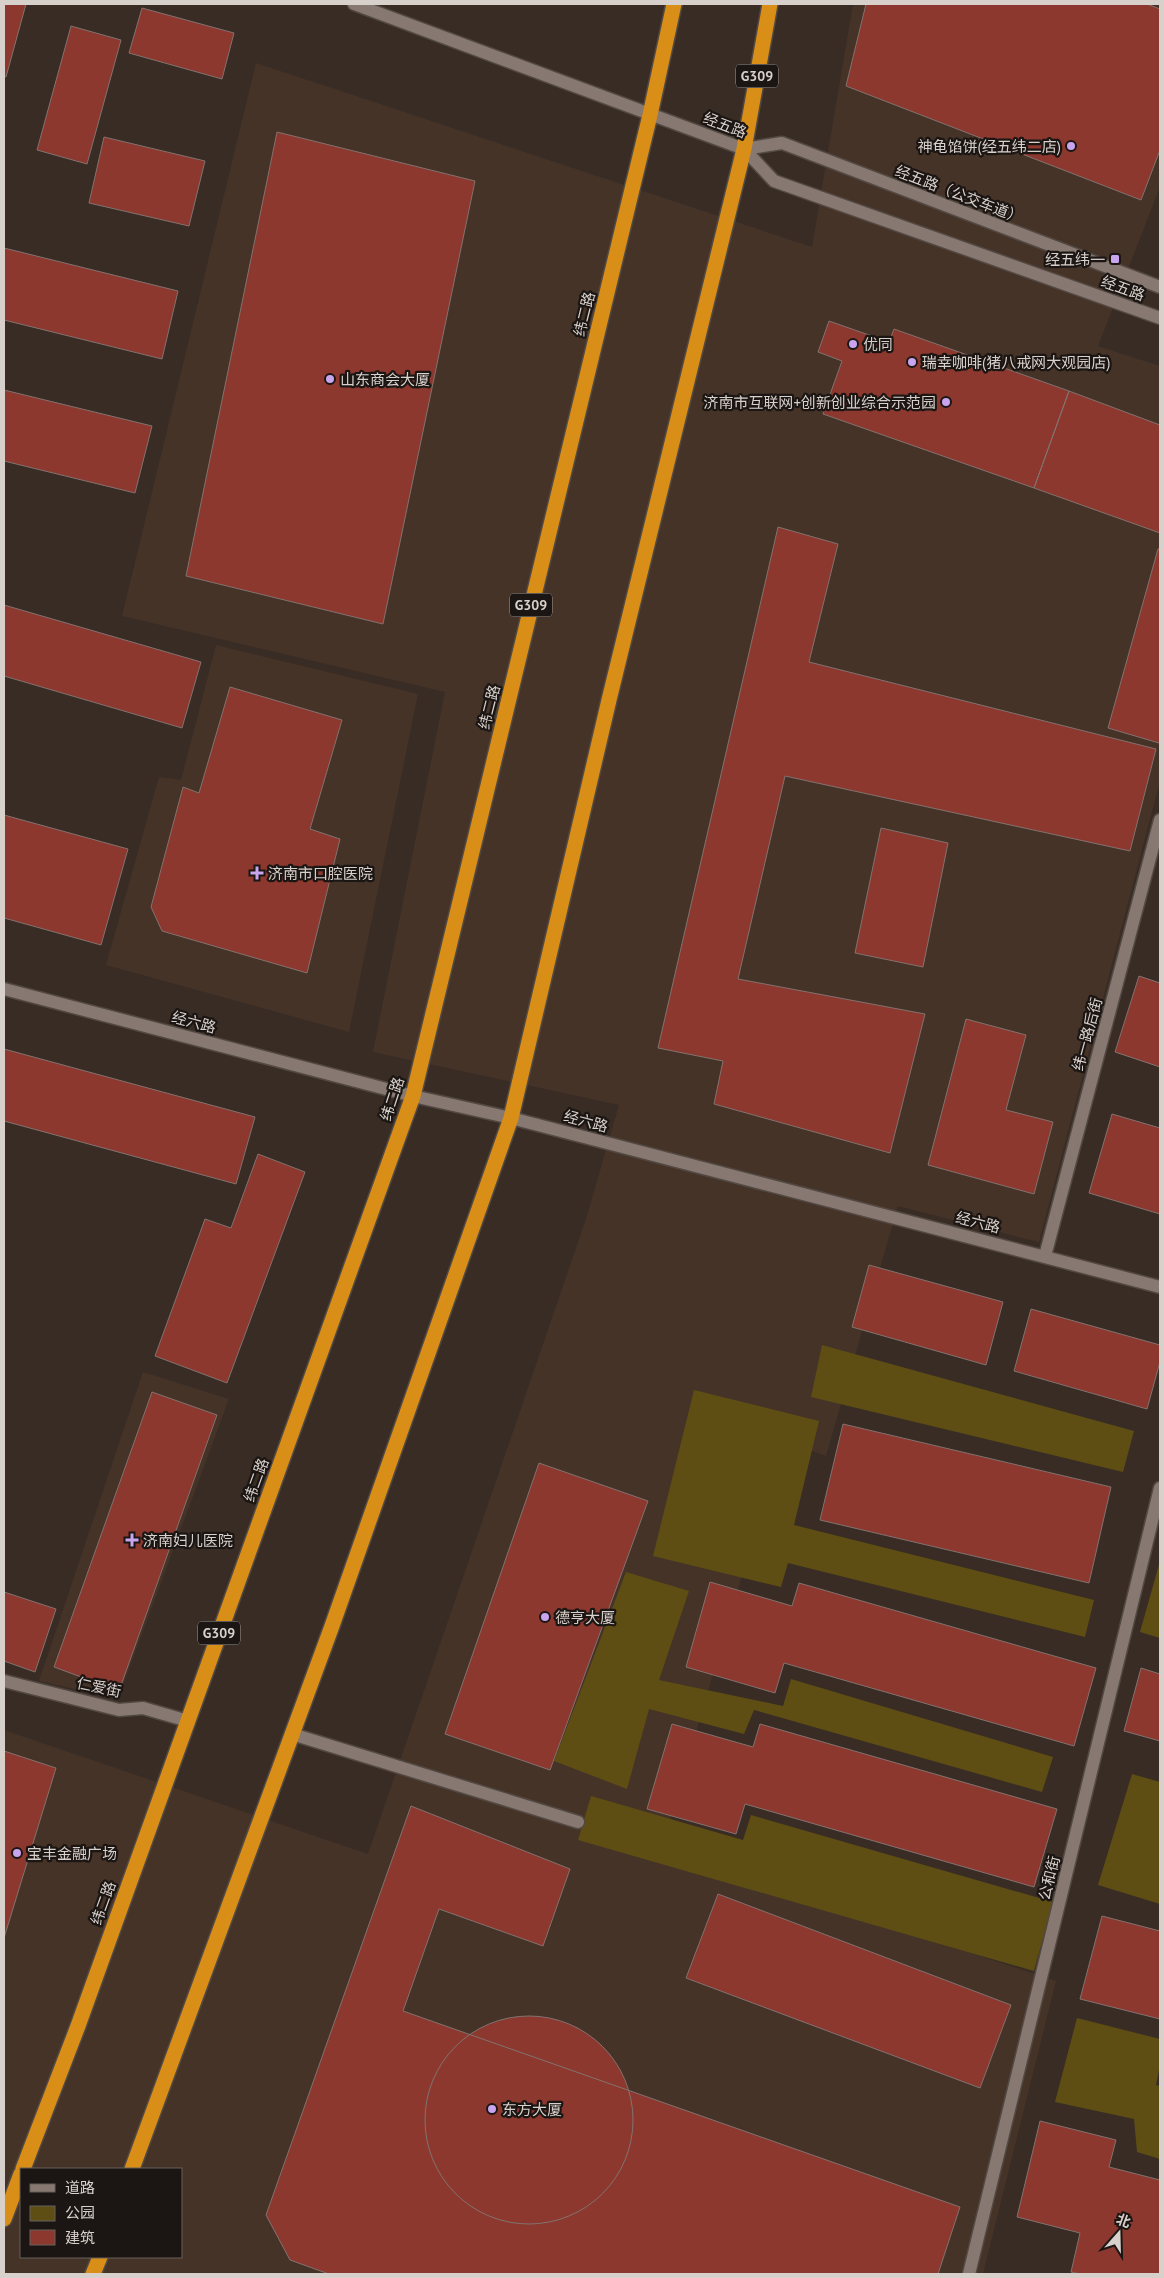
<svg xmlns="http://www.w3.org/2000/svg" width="1164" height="2278" font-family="'PT Sans','Noto Sans SC',sans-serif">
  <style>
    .built { fill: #453328; fill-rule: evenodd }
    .green { fill: #5e4e14 }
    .building { fill: #8c382e; stroke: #83726f }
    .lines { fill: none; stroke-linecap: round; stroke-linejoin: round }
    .lane-casing { stroke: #534943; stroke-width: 15 }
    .street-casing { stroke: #534943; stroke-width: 15 }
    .secondary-casing { stroke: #534943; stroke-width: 15 }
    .highway-casing { stroke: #534943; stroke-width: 18 }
    .lane { stroke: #877971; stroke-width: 12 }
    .street { stroke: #877971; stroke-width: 12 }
    .secondary { stroke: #877971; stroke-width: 12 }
    .highway { stroke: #d98f17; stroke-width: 15 }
    .poi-dot { fill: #c8a5ee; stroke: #1b1613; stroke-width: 2 }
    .labels { text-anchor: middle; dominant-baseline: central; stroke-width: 4.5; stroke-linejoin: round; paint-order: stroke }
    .shield { fill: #1b1613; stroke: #9f9894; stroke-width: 1 }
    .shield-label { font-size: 14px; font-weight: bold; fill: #d8d0cb }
    .street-label { font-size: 15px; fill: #d8d0cb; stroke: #1b1613 }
    .poi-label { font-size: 15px; fill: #d8d0cb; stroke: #1b1613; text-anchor: start }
  </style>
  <rect width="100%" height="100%" fill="#382c25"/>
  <path class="built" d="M853 4H1160V187L1098 346 1160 366V781L1039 1242 898 1206 826 1456 782 1440 661 1851 1056 1981 983 2274H4V1730L368 1854 586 1219 619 1105 373 1052 445 692 122 616 256 63 812 247ZM21 2169H181V2257H21Z
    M216 645 418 694 349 1032 106 965 159 777 181 780Z
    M143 1372 229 1399 118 1699 39 1681Z"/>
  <path class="green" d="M822 1345 1134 1431 1123 1472 811 1397Z
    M694 1390 819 1421 794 1525 1094 1600 1085 1637 788 1563 781 1587 653 1556Z
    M1160 1561V1638L1140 1632Z
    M626 1572 689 1591 659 1680 783 1706 791 1679 1053 1757 1042 1792 754 1710 744 1734 649 1709 627 1789 554 1761Z
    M1132 1774 1160 1782V1904L1098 1885Z
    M591 1796 743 1840 751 1815 1053 1902 1034 1971 578 1840Z
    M1077 2018 1160 2039V2065L1156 2085 1160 2086V2159L1137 2152 1134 2119 1055 2102Z"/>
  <path class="building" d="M4 4H26L6 77 4 76Z
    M866 4H1147L1160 9V150L1141 200 846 86Z
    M142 8 234 33 222 79 129 53Z
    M71 26 121 40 87 164 37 150Z
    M277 132 475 181 383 624 186 576Z
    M104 137 205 161 189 226 89 203Z
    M4 248 178 291 162 359 4 320Z
    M829 321 889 342 894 329 1069 391 1034 488 823 414 842 361 818 352Z
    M4 390 152 426 135 493 4 461Z
    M1069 391 1160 425V533L1034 488Z
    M778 527 838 544 809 662 1156 749 1130 851 785 776 738 979 925 1014 890 1153 714 1104 723 1061 658 1048Z
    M1160 548V739L1159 743 1108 728 1158 549Z
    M4 605 201 662 182 728 4 676Z
    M230 687 342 720 310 829 340 839 307 973 162 931 151 907 183 787 199 793Z
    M4 815 128 849 101 945 4 918Z
    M881 828 948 843 923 967 855 953Z
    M1139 976 1160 983V1067L1115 1052Z
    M966 1019 1026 1035 1006 1110 1053 1122 1034 1194 928 1165Z
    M4 1049 255 1117 236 1184 4 1121Z
    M1112 1114 1160 1128V1214L1089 1193Z
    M258 1154 305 1172 227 1383 155 1356 205 1219 231 1228Z
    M869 1265 1003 1302 986 1365 852 1327Z
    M1031 1309 1160 1345V1362L1147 1409 1014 1371Z
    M152 1392 217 1415 119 1691 54 1667Z
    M843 1424 1111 1487 1089 1583 820 1520Z
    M539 1463 648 1501 550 1770 445 1734Z
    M710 1582 792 1606 799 1583 1096 1668 1074 1746 784 1663 775 1693 686 1667Z
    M4 1592 56 1609 35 1672 4 1661Z
    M1141 1668 1160 1674V1741L1124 1731Z
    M672 1724 753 1747 760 1724 1057 1809 1034 1887 745 1804 736 1834 647 1809Z
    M4 1751 56 1768 4 1938Z
    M411 1806 570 1869 543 1946 439 1909 403 2011 960 2207 938 2274H329L290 2260 266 2215Z
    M718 1894 1011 2005 980 2088 686 1978Z
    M1102 1916 1160 1931V2019L1080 1999Z
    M425 2120a104 104 0 1 1 208 0a104 104 0 1 1-208 0Z
    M1040 2121 1116 2140 1109 2167 1160 2180V2274H1080L1071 2272 1080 2233 1017 2217Z"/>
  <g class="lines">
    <defs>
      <path id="lane" d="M744 149 782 143 1160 287"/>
      <path id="street" d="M1045 1256 1160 820
        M4 1681 119 1710 143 1708 188 1721
        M292 1734 578 1822
        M969 2274 1160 1488"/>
      <path id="secondary" d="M354 4 744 149 774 181 1160 318
        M4 989 413 1096 511 1118 1160 1287"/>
      <path id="highway" d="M23 2169 78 2026 413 1096 650 115 674 4
        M132 2169 332 1626 511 1118 609 700 744 149 770 4
        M4 2219 21 2174
        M93 2274 100 2257"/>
    </defs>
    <use href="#lane" class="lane-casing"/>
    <use href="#street" class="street-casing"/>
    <use href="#secondary" class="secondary-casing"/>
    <use href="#highway" class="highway-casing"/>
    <use href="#lane" class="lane"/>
    <use href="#street" class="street"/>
    <use href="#secondary" class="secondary"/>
    <use href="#highway" class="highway"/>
  </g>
  <g class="poi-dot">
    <circle cx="1071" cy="146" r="5"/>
    <rect x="1110" y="254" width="10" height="10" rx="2.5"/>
    <circle cx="853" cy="344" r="5"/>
    <circle cx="912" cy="362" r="5"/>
    <circle cx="330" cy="379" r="5"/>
    <circle cx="946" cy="402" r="5"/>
    <path d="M254.5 865.5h5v5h5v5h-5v5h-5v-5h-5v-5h5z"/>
    <path d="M129.5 1532.5h5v5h5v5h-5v5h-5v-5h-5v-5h5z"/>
    <circle cx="545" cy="1617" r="5"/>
    <circle cx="17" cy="1853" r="5"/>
    <circle cx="492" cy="2109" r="5"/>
  </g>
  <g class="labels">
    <g class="shield">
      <rect x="736" y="64.5" width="42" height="23" rx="4"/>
      <rect x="510" y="593.5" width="42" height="23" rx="4"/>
      <rect x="198" y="1621.5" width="42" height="23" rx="4"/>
    </g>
    <g class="shield-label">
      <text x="757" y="76">G309</text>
      <text x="531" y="605">G309</text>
      <text x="219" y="1633">G309</text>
    </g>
    <g class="street-label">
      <text transform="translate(725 125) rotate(21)">经五路</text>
      <text transform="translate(959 194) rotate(21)">经五路（公交车道）</text>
      <text transform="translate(1123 288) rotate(20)">经五路</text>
      <text transform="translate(584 314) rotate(-76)">纬二路</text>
      <text transform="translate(489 707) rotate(-76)">纬二路</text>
      <text transform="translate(194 1022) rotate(15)">经六路</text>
      <text transform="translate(1087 1034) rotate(-75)">纬一路后街</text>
      <text transform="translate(392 1099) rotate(-72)">纬二路</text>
      <text transform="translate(586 1121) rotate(15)">经六路</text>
      <text transform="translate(978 1222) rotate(14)">经六路</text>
      <text transform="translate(256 1480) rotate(-70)">纬二路</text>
      <text transform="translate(99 1687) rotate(12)">仁爱街</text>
      <text transform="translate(1049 1878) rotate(-76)">公和街</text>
      <text transform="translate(103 1903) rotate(-70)">纬二路</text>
    </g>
    <g class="poi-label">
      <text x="1061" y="146" text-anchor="end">神龟馅饼(经五纬二店)</text>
      <text x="1105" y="259" text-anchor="end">经五纬一</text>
      <text x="863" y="344">优同</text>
      <text x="922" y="362">瑞幸咖啡(猪八戒网大观园店)</text>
      <text x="340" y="379">山东商会大厦</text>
      <text x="936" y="402" text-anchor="end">济南市互联网+创新创业综合示范园</text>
      <text x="268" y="873">济南市口腔医院</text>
      <text x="143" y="1540">济南妇儿医院</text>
      <text x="555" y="1617">德亨大厦</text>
      <text x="27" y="1853">宝丰金融广场</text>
      <text x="502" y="2109">东方大厦</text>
    </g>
  </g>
  <rect width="1164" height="2278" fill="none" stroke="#d8d0cb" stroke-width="10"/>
  <rect x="20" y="2168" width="162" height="90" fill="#1b1613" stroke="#67605d"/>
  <rect x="30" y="2184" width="25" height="8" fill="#877971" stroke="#67605d"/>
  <text x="65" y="2193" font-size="15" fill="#d8d0cb">道路</text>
  <rect x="30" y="2206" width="25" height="15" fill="#5e4e14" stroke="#67605d"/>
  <text x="65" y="2218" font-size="15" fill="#d8d0cb">公园</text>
  <rect x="30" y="2230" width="25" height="15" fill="#8c382e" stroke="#67605d"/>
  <text x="65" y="2243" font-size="15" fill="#d8d0cb">建筑</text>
  <g transform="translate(1119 2233) rotate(20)" stroke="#1b1613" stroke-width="4" paint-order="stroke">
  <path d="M0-4L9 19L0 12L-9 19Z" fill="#d8d0cb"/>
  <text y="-8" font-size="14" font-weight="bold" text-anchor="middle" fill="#d8d0cb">北</text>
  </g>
</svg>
